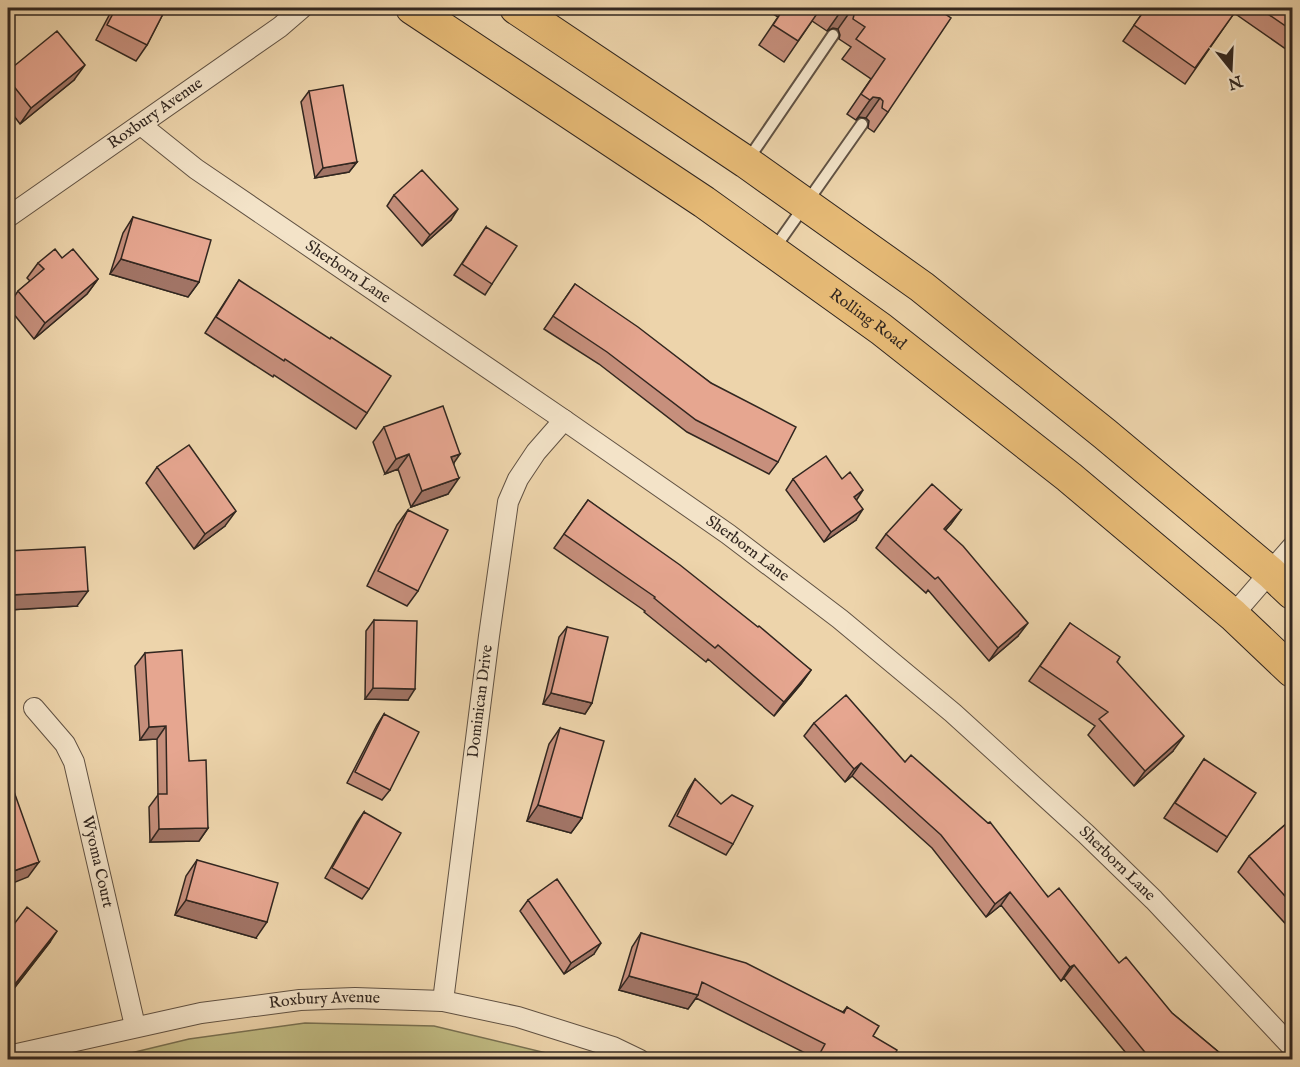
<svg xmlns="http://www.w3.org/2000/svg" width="1300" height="1067" font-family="'IM FELL English',serif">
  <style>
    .green { fill: #c0bb83; stroke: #797152; stroke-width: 1.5 }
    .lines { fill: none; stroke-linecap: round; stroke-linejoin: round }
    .service-casing { stroke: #615243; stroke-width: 14 }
    .minor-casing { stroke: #615243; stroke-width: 22 }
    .primary-casing { stroke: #322720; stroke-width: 34 }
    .service { stroke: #f3e3c8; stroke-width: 10 }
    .minor { stroke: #f3e3c8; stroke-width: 20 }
    .primary { stroke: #e6ba76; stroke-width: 32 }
    .wall { fill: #c68f7c; stroke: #322720; stroke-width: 1.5 }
    .shaded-wall { fill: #a17465; stroke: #322720; stroke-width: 1.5 }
    .building { fill: #e6a690; stroke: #322720; stroke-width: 1.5 }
    .labels { text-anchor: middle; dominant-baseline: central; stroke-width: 6; stroke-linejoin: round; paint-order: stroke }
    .street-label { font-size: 16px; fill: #322720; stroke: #f3e3c8 }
  </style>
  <rect width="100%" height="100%" fill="#edd4ab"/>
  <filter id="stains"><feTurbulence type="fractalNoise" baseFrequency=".00333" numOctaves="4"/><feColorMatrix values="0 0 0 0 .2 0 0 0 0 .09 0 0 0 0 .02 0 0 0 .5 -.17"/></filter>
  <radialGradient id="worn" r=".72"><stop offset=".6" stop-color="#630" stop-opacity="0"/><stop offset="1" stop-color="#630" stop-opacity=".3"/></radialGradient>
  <path class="green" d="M305 1023 434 1026 571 1059H106L189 1039Z"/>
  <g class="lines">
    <defs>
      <path id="service" d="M747 161 833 35
        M774 249 862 124"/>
      <g id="minor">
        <path id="s1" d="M141 125 196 169 564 420 728 534 840 619 953 713 1086 834 1154 900 1292 1047"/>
        <path id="s2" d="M8 217 280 27 302 8"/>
        <path d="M1233 615 1292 547"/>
        <path id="s3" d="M34 708 65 744 74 762 135 1026"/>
        <path id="s4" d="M443 1001 489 636 508 502 518 479 536 452 564 420"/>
        <path id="s5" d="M8 1056 201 1013 300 1000 355 998 443 1001 518 1017 613 1047 640 1060"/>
      </g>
      <g id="primary">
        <path id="s6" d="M412 8 704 202 881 329 1069 477 1233 615 1292 671"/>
        <path d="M516 8 746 162 922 287 1105 434 1271 573 1292 593"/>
      </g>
    </defs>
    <use href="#service" class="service-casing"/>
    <use href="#minor" class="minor-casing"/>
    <use href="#primary" class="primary-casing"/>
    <use href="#service" class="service"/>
    <use href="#minor" class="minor"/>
    <use href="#primary" class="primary"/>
  </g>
  <path class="wall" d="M113 8H166L147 45 136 61 96 40Z
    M764 8H936L888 112 874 132 868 128 869 121 866 118 859 117 856 120 847 114 871 79 842 59 851 47 839 39 840 35 838 29 833 28 827 31 812 21 784 62 759 45 778 17Z
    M1146 8H1293V54L1234 13 1185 84 1123 41Z
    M8 71 74 80 20 124 8 108Z
    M309 91 357 162 349 172 315 178 301 102Z
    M394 195 451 220 422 246 387 206Z
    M133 217 199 282 188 297 110 274 123 233Z
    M486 227 492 284 485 295 454 275Z
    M62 258 98 279 87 294 34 339 8 307V306L18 291 30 281 27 278 38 263Z
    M239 280 367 413 356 429 274 375 273 377 205 333Z
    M575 284 711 383 778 462 769 474 687 432 599 364 544 329Z
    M384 427 454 463 448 494 411 507 398 469 385 474 373 442Z
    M157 467 225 526 194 549 146 483Z
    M793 479 856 520 824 542 786 490Z
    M588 500 811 670 801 684 774 716 708 659 706 662 644 612 645 611 554 548Z
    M408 510 418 591 407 606 367 586 397 525Z
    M961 510 945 531 1018 636 989 661 928 590 926 593 876 548 886 534Z
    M8 551 77 606 8 610Z
    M374 620 408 700 365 699 366 631Z
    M1070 623 1117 662 1173 751 1134 786 1088 735 1095 726 1029 681Z
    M567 627 592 703 585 714 543 704 559 637Z
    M145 653 189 761 208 828 199 841 150 842 149 807 158 795 157 739 140 740 135 666Z
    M384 714 390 790 382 800 347 783 377 725Z
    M814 723 905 762 1172 1013 1227 1059H1131L1064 978 1061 981 1001 905 986 917 932 848 852 776 845 782 804 736Z
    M560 728 582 818 571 833 527 821 549 744Z
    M1204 759 1227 837 1217 852 1164 818Z
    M695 779 733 844 726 855 669 826 688 790Z
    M364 812 369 889 362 899 325 878 357 822Z
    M1293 818V932L1238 872 1249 856Z
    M197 860 256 938 175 915 186 876Z
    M528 900 594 954 564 974 520 911Z
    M8 932 50 942 8 996Z
    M641 933 843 1012 847 1007 873 1036 892 1059H815V1058L696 998 688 1009 619 990 632 947Z"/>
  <path class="shaded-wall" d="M847 8 852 9 838 29 833 28 827 31 841 11Z
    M85 65 74 80 20 124 31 108Z
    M873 97 880 98 866 118 859 117 856 120 870 100Z
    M357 162 349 172 315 178 323 168Z
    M458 209 451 220 422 246 430 235Z
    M121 259 199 282 188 297 110 274Z
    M98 279 87 294 34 339 45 323Z
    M409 454 398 469 385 474 396 459Z
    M460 454 449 470 451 457Z
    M459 478 448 494 411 507 422 491Z
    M863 490 856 501 854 497Z
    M863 509 856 520 824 542 831 532Z
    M961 510 951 524 934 543 944 529Z
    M236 511 225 526 194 549 205 534Z
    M88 591 77 606 8 610V599L10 595Z
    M1028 623 1018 636 989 661 998 648Z
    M811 670 801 684 774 716 784 702Z
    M373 688 415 689 408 700 365 699Z
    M551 693 592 703 585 714 543 704Z
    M166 726 157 739 140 740 149 727Z
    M1184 736 1173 751 1134 786 1145 771Z
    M861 763 852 776 845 782 854 769Z
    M538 805 582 818 571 833 527 821Z
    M208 828 199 841 150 842 159 829Z
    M39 862 28 877 8 885V873Z
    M1010 892 1001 905 986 917 995 904Z
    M186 900 267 922 256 938 175 915Z
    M57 931 50 942 8 996 12 988Z
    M601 943 594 954 564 974 571 963Z
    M1074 965 1064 978 1061 981 1070 967Z
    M629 976 698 995 688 1009 619 990Z"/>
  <path class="building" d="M116 8H166L147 45 107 25Z
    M784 8H821L798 41 773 25Z
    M836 8H936L951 18 888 112 882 108 883 101 880 98 873 97 870 100 861 94 885 59 856 39 865 27 853 19 854 15 852 9 847 8 841 11Z
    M1146 8H1238L1195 68 1134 25Z
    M1259 8H1293V31Z
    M57 31 85 65 31 108 8 79V71Z
    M343 85 357 162 323 168 309 91Z
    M422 170 458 209 430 235 394 195Z
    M133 217 211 240 199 282 121 259Z
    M486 227 517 246 492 284 462 264Z
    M55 249 62 258 73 249 98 279 45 323 18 291 44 269 38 263Z
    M239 280 330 339 331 337 391 376 367 413 285 359 284 361 216 317Z
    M575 284 638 327 711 383 796 427 778 462 696 420 607 352 553 316Z
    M8 348 12 359 8 360Z
    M443 406 460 454 451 457 459 478 422 491 409 454 396 459 384 427Z
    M189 445 236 511 205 534 157 467Z
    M826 456 842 479 850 472 863 490 854 497 863 509 831 532 793 479Z
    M932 484 961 510 944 529 963 546 1028 623 998 648 938 577 935 579 886 534Z
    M588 500 680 565 758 627 759 626 811 670 784 702 718 645 715 648 654 598 655 597 564 534Z
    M408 510 448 530 418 591 378 571Z
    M85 547 88 591 10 595 8 551Z
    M374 620 417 621 415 689 373 688Z
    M1070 623 1120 657 1117 662 1184 736 1145 771 1099 719 1108 712 1040 666Z
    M567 627 608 637 592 703 551 693Z
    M182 650 189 761 206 760 208 828 159 829 158 794H167L166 726 149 727 145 653Z
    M846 695 905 762 911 755 988 823 990 822 1048 897 1059 888 1119 963 1126 957 1172 1013 1227 1059H1152L1148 1056 1074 965 1070 967 1010 892 995 904 941 835 861 763 854 769 814 723Z
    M384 714 419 732 390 790 355 772Z
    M560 728 604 741 582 818 538 805Z
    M1204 759 1256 793 1227 837 1175 803Z
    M695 779 721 804 732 795 753 806 733 844 677 816Z
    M12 786 39 862 8 873V788Z
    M364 812 401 833 369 889 332 868Z
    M1293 818V905L1249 856Z
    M197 860 278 883 267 922 186 900Z
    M557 879 601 943 571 963 528 900Z
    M27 907 57 931 12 988 8 985V932Z
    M641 933 746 963 844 1013 847 1007 879 1026 873 1036 897 1050 892 1059H826L819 1055 825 1044 702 982 698 995 629 976Z"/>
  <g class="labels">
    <g class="street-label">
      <text stroke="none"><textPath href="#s2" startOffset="180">Roxbury Avenue</textPath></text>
      <text stroke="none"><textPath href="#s1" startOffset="254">Sherborn Lane</textPath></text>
      <text stroke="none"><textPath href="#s6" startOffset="552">Rolling Road</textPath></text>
      <text stroke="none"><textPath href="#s1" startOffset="740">Sherborn Lane</textPath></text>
      <text stroke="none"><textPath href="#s4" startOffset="302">Dominican Drive</textPath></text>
      <text stroke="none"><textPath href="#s3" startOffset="170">Wyoma Court</textPath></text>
      <text stroke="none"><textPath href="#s1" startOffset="1226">Sherborn Lane</textPath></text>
      <text stroke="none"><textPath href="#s5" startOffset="322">Roxbury Avenue</textPath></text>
    </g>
  </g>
  <rect width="1300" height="1067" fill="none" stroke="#edd4ab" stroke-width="30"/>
  <rect x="9" y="9" width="1282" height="1049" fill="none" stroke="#322720" stroke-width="3"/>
  <rect x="15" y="15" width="1270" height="1037" fill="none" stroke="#322720" stroke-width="1.5"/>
  <g transform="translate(1231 69) rotate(162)" stroke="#f3e3c8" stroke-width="4.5" paint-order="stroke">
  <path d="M0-4.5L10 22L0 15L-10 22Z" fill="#322720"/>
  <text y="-9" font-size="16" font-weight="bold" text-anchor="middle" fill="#322720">N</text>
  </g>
  <rect width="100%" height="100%" filter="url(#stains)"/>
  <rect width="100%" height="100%" fill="url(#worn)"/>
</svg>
